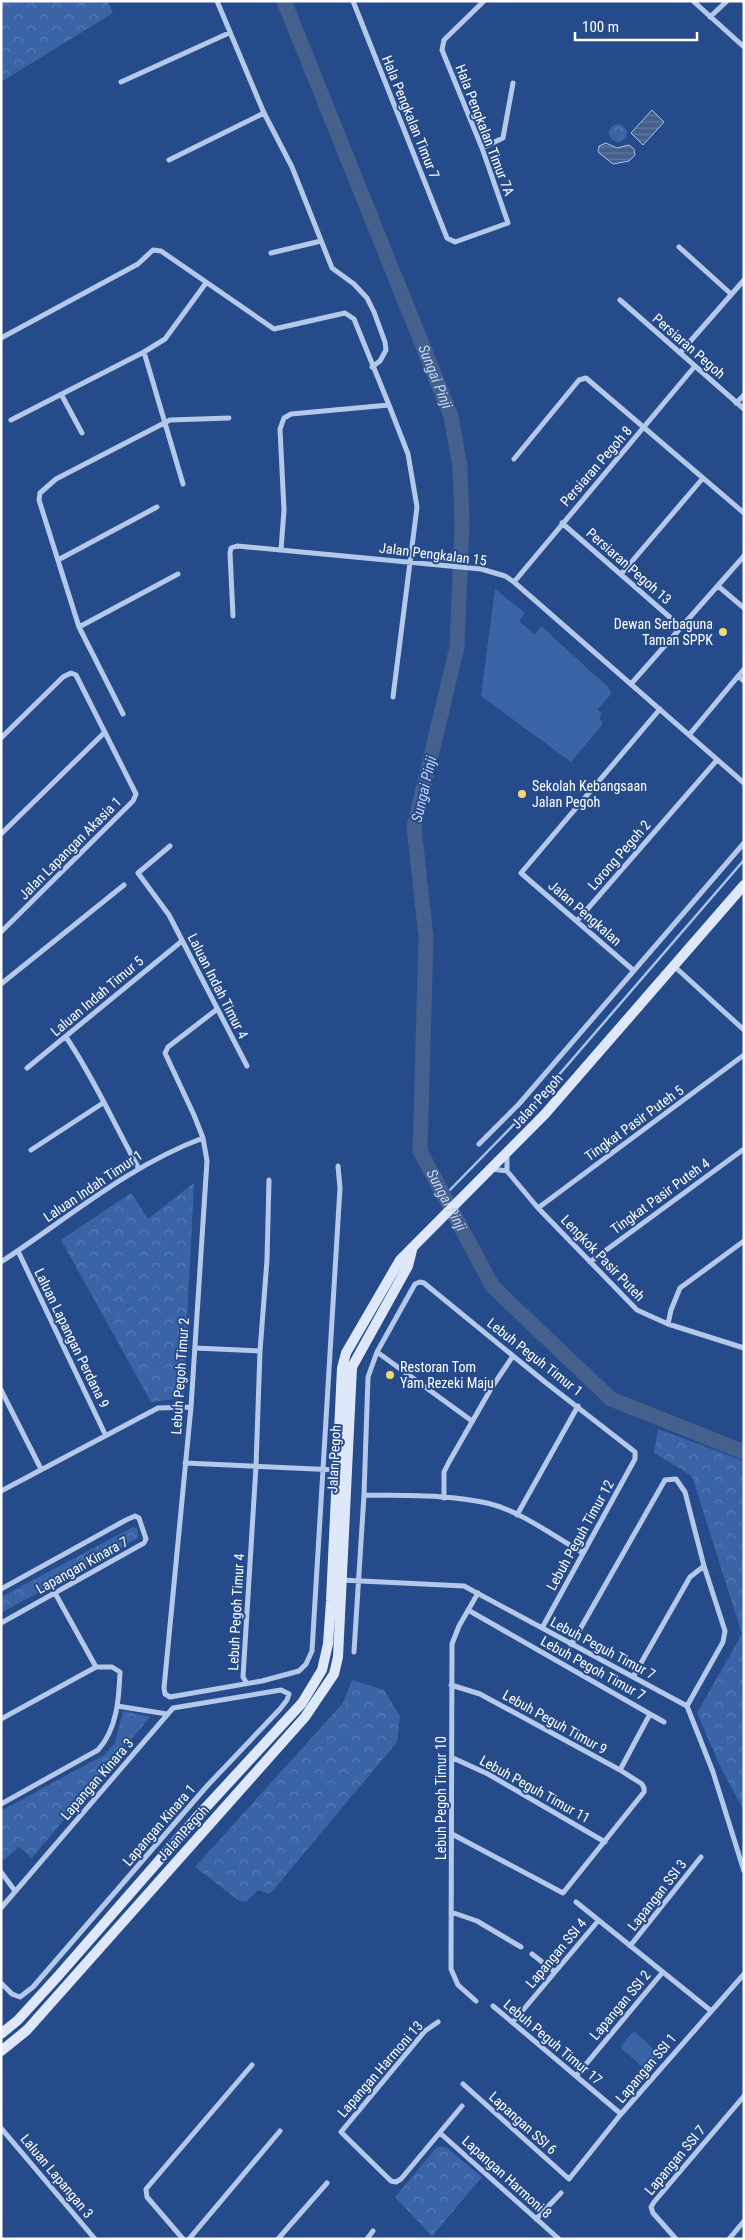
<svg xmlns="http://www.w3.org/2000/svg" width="745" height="2240" font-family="'Roboto Condensed',sans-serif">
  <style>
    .forest { fill: url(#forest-crowns) }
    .garden { fill: #3b64a7 }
    .water { fill: url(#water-rules); stroke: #a8c2ea }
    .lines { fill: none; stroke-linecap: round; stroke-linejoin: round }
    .stream { stroke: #a8c2ea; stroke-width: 2.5 }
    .river { stroke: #46608d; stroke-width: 15 }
    .street { stroke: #b4c8ea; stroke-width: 5 }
    .secondary { stroke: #dee8f8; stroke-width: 10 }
    .poi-dot { fill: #f3d879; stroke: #264b8a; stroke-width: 2 }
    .labels { text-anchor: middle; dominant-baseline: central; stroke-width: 4; stroke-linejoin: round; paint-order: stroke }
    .street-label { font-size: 14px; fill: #fff; stroke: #264b8a }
    .poi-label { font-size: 14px; fill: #fff; stroke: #264b8a; text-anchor: start }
    .water-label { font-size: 15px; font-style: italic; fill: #c0d3f1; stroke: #264b8a }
  </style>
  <defs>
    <pattern id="forest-crowns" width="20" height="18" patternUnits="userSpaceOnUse" patternTransform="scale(1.25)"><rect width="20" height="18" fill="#3b64a7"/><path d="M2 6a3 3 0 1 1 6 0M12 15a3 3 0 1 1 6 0" fill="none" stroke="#587bb4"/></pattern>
    <pattern id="water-rules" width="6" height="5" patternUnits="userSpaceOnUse" patternTransform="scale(1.25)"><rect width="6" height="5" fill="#46608d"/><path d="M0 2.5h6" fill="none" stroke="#62789e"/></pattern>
  </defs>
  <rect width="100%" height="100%" fill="#264b8a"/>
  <path class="forest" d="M1 1H107L113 13 1 82Z
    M609 133a9 9 0 1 1 18 0a9 9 0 1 1-18 0Z
    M194 1183 183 1398 151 1402 61 1240 131 1193 148 1219Z
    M658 1429 744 1461V1811L720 1766 697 1713 742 1634 692 1476 654 1453Z
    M133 1527 138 1529V1538L1 1613V1597Z
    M352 1680 384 1690 400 1716 397 1742 270 1894 258 1890 246 1902 238 1900 195 1867 343 1703Z
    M123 1711 150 1717 32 1858 19 1847 4 1860 1 1856V1811L104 1755 115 1743Z
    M437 2147H446L482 2177 432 2236 395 2197Z"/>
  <path class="garden" d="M495 589 525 613 519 621 535 635 541 626 609 688 611 694 598 709 601 713 600 719 603 724 571 762 481 696Z
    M634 2031 661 2056 647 2071 620 2047Z"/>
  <path class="water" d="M652 110 664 122 643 145 631 133Z
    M606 143 617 148 629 145 634 149 635 155 629 161 613 164 598 152 599 146Z"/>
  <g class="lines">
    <path class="stream" d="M444 1196 532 1106 744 860"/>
    <path class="river" id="s1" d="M284 1 451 416 460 467 462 526 457 647 414 827 426 937 420 1151 493 1287 611 1399 744 1452"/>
    <path class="street" d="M217 1 264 113 292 167 332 268 354 284 367 298 374 312 385 342 386 350 380 361 372 367
      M353 1 447 238 455 242 508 223 482 148 442 50 444 40 484 1
      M693 1 744 47
      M710 17 727 1
      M121 82 229 33
      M482 148 503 138 513 83
      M169 160 264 113
      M679 247 731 294
      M271 253 321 241
      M620 300 744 409
      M1 338 138 264 153 250 161 251 274 329 345 313 354 319 389 405
      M144 352 183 484
      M680 353 744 280
      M61 394 82 433
      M736 403 744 395
      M11 420 144 352 165 339 206 283
      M514 459 579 380 586 378 744 513
      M562 523 681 627
      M281 550 284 510 280 429 284 418 291 414 389 405 408 454 417 507 393 697
      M58 560 157 507
      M622 573 703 478
      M514 582 695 366
      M718 586 744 608
      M233 616 230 553 231 548 237 546 481 569 505 576 514 582 744 783
      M79 627 178 574
      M738 676 744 681
      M631 684 744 556
      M123 714 79 627 39 500 40 493 56 479 170 420 229 418
      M689 735 744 669
      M1 738 63 677 71 673 76 675 136 794 133 801 1 932
      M1 834 105 732
      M170 846 138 873 169 915 247 1066
      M577 921 717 760
      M674 966 744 1030
      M633 970 521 873 660 709
      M1 984 124 885
      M216 1010 168 1047 165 1053 194 1115 203 1138 207 1161 191 1407 164 1688 165 1694 170 1697 262 1681 299 1671 306 1664 312 1651 340 1188 338 1166
      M66 1037C94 1078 114 1124 138 1167
      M27 1068 182 941
      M479 1144 519 1104 744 843
      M31 1150 103 1103
      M492 1169 507 1171 538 1208 637 1310 668 1324 744 1348
      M507 1171V1154
      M538 1208 744 1055
      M18 1251 105 1434
      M1 1262C67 1219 128 1166 203 1138
      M590 1262 744 1149
      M668 1324 671 1310 680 1288 744 1241
      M195 1348 260 1351
      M377 1352 472 1421
      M1 1390 41 1469
      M185 1463 337 1470
      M1 1491 158 1408 191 1407
      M364 1495C404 1496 448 1494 487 1503 521 1511 553 1536 583 1553
      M444 1498V1472L449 1462 492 1387 513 1356
      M517 1515 578 1406
      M341 1580 464 1586 687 1706 713 1772 744 1871
      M1 1589 126 1520 135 1516 139 1518 146 1539 144 1543 1 1623
      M55 1593 96 1667
      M468 1610 650 1714 620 1770
      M571 1645 665 1480 676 1479 685 1492 704 1566 725 1631 723 1642 687 1706
      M354 1652 364 1495 368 1377 377 1352 415 1284 420 1282 424 1283 545 1382 635 1452V1459L542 1628
      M633 1677 690 1577 704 1566
      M246 1682 243 1677 256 1466 260 1351 267 1260 269 1180
      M451 1685 480 1694 620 1770 642 1784 644 1788V1792L563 1893 452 1834
      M117 1706 167 1714
      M650 1714 664 1722
      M1 1719 96 1667H112L120 1672C119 1699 117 1729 98 1750L1 1804
      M453 1758 488 1774 605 1842
      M1 1872 15 1891
      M576 1902 710 2010
      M1 1908 173 1708 281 1690 289 1694 287 1700 280 1709 207 1786 33 1987 20 1997 12 1994 1 1983
      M451 1912 477 1921 521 1947
      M630 1946 701 1857
      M532 1954 555 1972
      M476 2001 458 1985 451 1969 452 1644 459 1626 478 1593
      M493 2006 621 2114
      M438 2022 425 2031 341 2132 391 2181 396 2182 401 2179 462 2106
      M513 2022 598 1921
      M576 2076 662 1973
      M463 2084 569 2179 621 2114 744 1974
      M1 2128 95 2239
      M440 2133 559 2239
      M536 2219 561 2193
      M183 2239 147 2197 146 2189 252 2065
      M189 2239 280 2131
      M278 2239 327 2183
      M367 2239 373 2231
      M676 2239 653 2213 651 2207 654 2202 744 2096
      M729 2239 744 2221"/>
    <path class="secondary" d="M1 2034 18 2020 59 1975 197 1817 302 1703 322 1670 328 1644 331 1601 342 1368 346 1353 400 1260 545 1114 744 885
      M1 2051 27 2030 305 1717 334 1674 338 1657 352 1367 408 1266 412 1250"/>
  </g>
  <g class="poi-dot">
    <circle cx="723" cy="632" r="5"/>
    <circle cx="522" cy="794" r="5"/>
    <circle cx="390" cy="1375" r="5"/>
  </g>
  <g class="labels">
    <g class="street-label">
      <text transform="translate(411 117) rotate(68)">Hala Pengkalan Timur 7</text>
      <text transform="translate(485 130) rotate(69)">Hala Pengkalan Timur 7A</text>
      <text transform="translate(689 346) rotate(41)">Persiaran Pegoh</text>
      <text transform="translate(596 466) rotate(-49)">Persiaran Pegoh 8</text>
      <text transform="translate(433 554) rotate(7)">Jalan Pengkalan 15</text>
      <text transform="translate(629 566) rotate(41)">Persiaran Pegoh 13</text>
      <text transform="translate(70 848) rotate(-45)">Jalan Lapangan Akasia 1</text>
      <text transform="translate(619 855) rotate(-49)">Lorong Pegoh 2</text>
      <text transform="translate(585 913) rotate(41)">Jalan Pengkalan</text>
      <text transform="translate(218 986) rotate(63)">Laluan Indah Timur 4</text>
      <text transform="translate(97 996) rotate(-40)">Laluan Indah Timur 5</text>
      <text transform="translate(537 1101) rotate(-48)">Jalan Pegoh</text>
      <text transform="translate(634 1123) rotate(-36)">Tingkat Pasir Puteh 5</text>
      <text transform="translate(93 1186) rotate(-34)">Laluan Indah Timur 1</text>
      <text transform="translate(660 1196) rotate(-36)">Tingkat Pasir Puteh 4</text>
      <text transform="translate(603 1258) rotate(46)">Lengkok Pasir Puteh</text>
      <text transform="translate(72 1338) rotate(64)">Laluan Lapangan Perdana 9</text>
      <text transform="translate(535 1357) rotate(38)">Lebuh Peguh Timur 1</text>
      <text transform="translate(180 1376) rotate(-86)">Lebuh Pegoh Timur 2</text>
      <text transform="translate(334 1459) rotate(-87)">Jalan Pegoh</text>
      <text transform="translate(580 1535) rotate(-61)">Lebuh Peguh Timur 12</text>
      <text transform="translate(82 1565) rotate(-29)">Lapangan Kinara 7</text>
      <text transform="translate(236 1612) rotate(-87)">Lebuh Pegoh Timur 4</text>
      <text transform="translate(603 1648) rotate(28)">Lebuh Peguh Timur 7</text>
      <text transform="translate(593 1668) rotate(29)">Lebuh Pegoh Timur 7</text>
      <text transform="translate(555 1722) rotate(29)">Lebuh Peguh Timur 9</text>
      <text transform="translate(97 1779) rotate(-49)">Lapangan Kinara 3</text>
      <text transform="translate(535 1789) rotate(29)">Lebuh Peguh Timur 11</text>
      <text transform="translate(441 1798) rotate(-90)">Lebuh Pegoh Timur 10</text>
      <text transform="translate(159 1825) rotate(-49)">Lapangan Kinara 1</text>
      <text transform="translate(183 1833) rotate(-48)">Jalan Pegoh</text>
      <text transform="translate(657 1895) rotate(-52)">Lapangan SSI 3</text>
      <text transform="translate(556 1953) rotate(-50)">Lapangan SSI 4</text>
      <text transform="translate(620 2005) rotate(-50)">Lapangan SSI 2</text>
      <text transform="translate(553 2042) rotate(40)">Lebuh Peguh Timur 17</text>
      <text transform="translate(646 2068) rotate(-50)">Lapangan SSI 1</text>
      <text transform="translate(380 2069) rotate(-49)">Lapangan Harmoni 13</text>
      <text transform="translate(523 2123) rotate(42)">Lapangan SSI 6</text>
      <text transform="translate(675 2160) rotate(-50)">Lapangan SSI 7</text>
      <text transform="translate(57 2176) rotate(50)">Laluan Lapangan 3</text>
      <text transform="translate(507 2177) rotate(42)">Lapangan Harmoni 8</text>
    </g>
    <g class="poi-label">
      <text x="713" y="624" text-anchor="end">Dewan Serbaguna<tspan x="713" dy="16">Taman SPPK</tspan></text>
      <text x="532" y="786">Sekolah Kebangsaan<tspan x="532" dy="16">Jalan Pegoh</tspan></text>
      <text x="400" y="1367">Restoran Tom<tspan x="400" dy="16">Yam Rezeki Maju</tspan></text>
    </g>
    <g class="water-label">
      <text stroke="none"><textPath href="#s1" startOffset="405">Sungai Pinji</textPath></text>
      <text transform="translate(424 789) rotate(-77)">Sungai Pinji</text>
      <text stroke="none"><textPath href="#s1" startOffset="1245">Sungai Pinji</textPath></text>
    </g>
  </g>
  <rect width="745" height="2240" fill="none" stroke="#ffffff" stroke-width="5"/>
  <path d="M575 32v8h122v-8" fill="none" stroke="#ffffff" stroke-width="2.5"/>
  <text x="582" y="32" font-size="15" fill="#ffffff" stroke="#264b8a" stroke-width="4" paint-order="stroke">100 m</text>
</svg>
